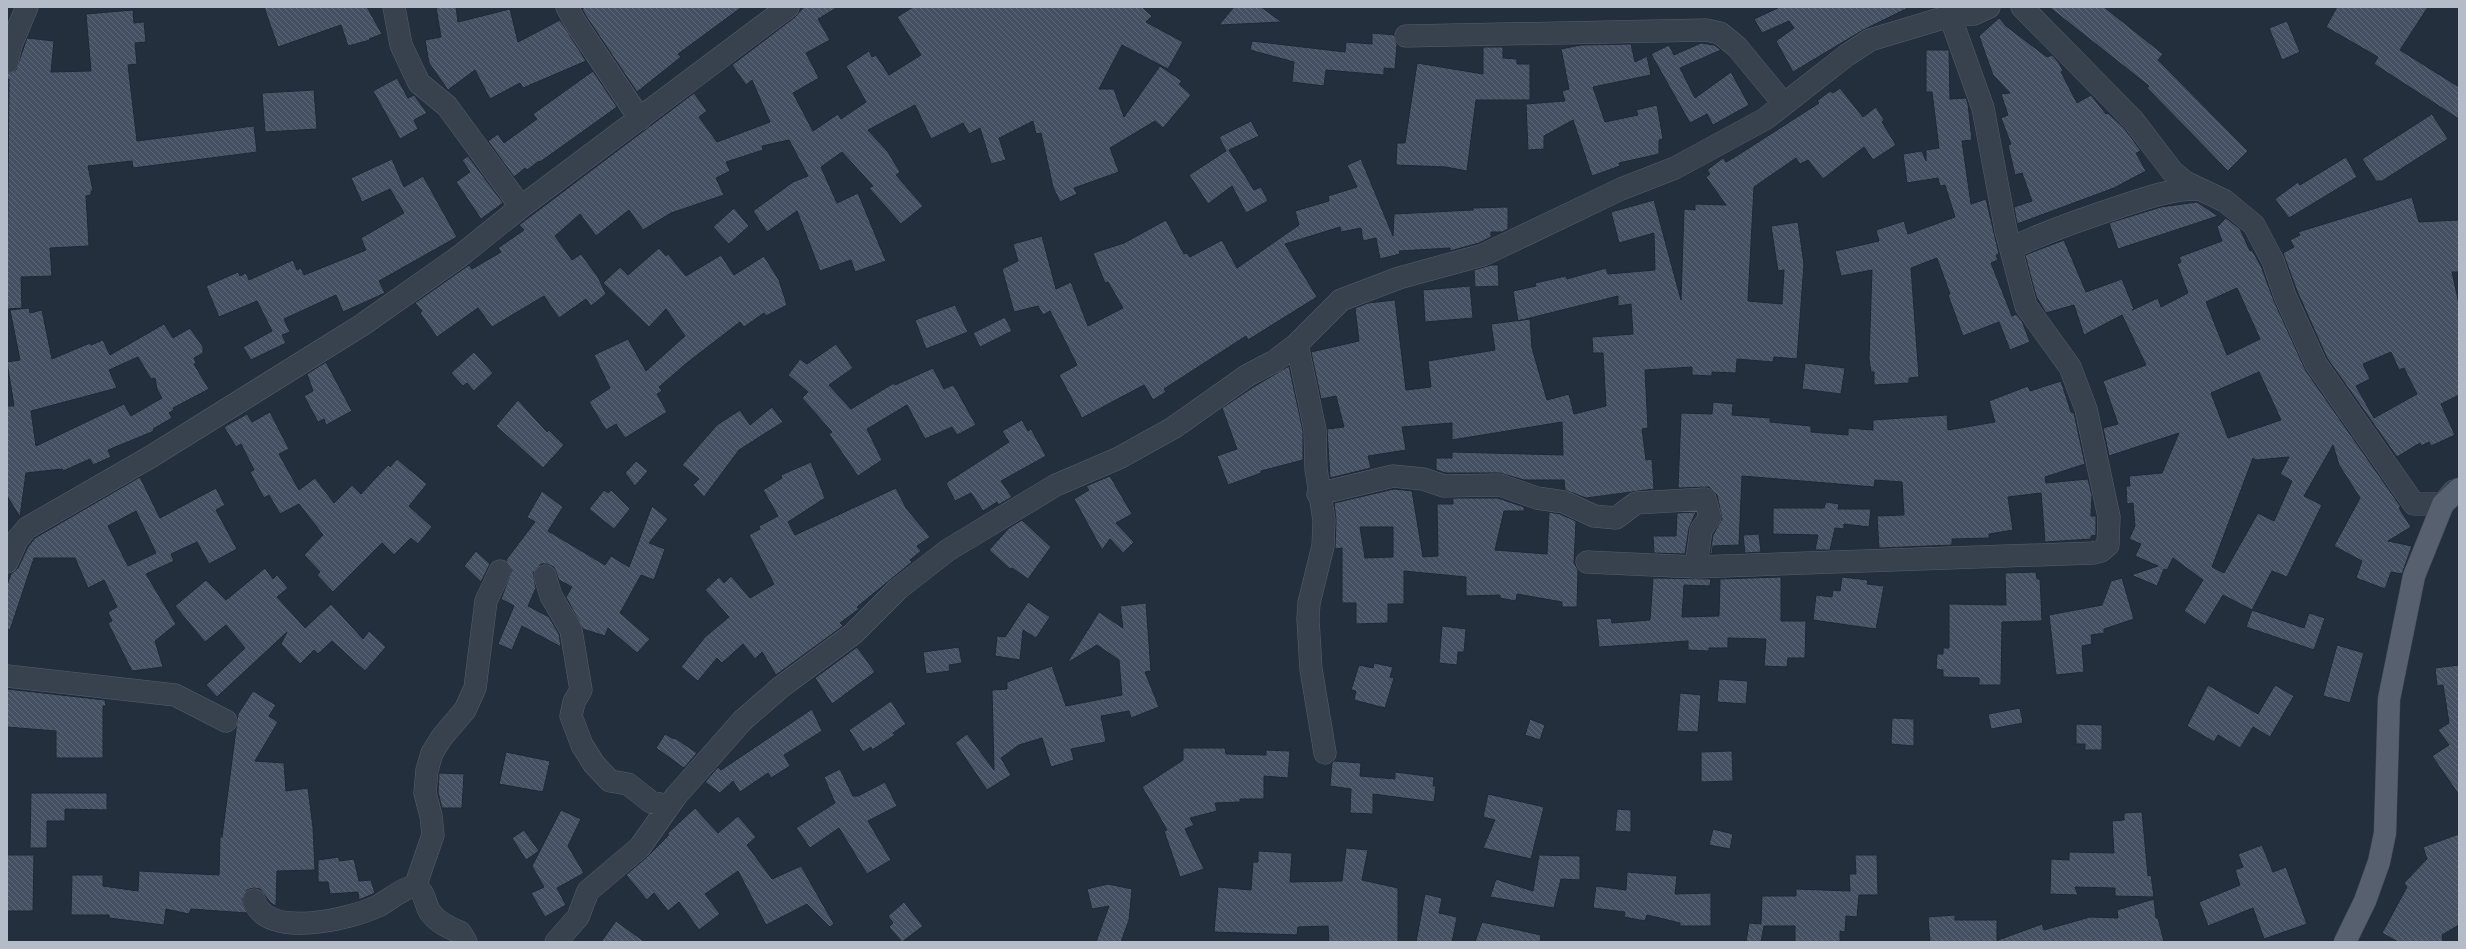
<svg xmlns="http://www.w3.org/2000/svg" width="2466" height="949" font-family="Figtree,sans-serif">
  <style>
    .building { fill: url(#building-back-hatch); stroke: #1f2835; fill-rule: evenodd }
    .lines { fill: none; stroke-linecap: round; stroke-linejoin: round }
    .minor-casing { stroke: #565f6c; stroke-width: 23 }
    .major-casing { stroke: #414a57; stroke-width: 23 }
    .minor { stroke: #38414e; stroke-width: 22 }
    .major { stroke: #56606e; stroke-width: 22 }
  </style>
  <defs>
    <pattern id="building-back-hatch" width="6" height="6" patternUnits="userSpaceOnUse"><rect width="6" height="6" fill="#455162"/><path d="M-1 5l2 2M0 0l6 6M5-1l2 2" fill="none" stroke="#5d6877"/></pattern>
  </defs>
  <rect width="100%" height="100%" fill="#242f3e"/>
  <path class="building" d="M264 7H367L382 34 369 39 370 40 348 46 341 25 278 47Z
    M436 7H456L458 22 510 9 518 42 560 20 586 61 523 88 520 83 490 99 475 70 448 90 429 63 425 40 441 37Z
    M585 7H742L678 54 681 57 637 92 586 16 582 9Z
    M804 7H838L818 19 830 40 806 53 819 78 793 93 813 131 838 114 841 119 866 102 846 66 869 51 872 57 876 55 889 75 921 55 897 17 913 7H1142L1152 16 1146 22 1183 42 1168 69 1122 45 1099 89H1114L1124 117 1160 66 1182 81 1179 84 1191 95 1163 128 1155 121 1110 148 1119 172 1074 188 1077 194 1060 202 1053 187 1041 133 1036 134 1033 121 999 138 1006 160 991 164 980 128 969 134 963 123 931 139 915 105 868 130 888 152 900 172 896 175 923 206 901 224 869 188 873 186 842 152 821 167 837 203 858 193 886 261 855 272 851 260 820 271 797 211 767 232 753 211 793 182 808 176 789 140 762 146 763 150 726 162 730 171 716 178 724 195 671 213 643 230 629 210 596 236 580 214 555 236 572 260 581 254 598 277 606 294 591 306 586 299 559 318 544 296 492 327 478 308 437 337 420 313 422 311 415 303 469 265 472 269 501 252 498 248 524 230 519 225 694 93 707 111 699 117 717 142 770 122 752 80 746 85 732 65 795 17Z
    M1234 7H1261L1282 22 1219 25Z
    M1780 7H1910L1863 30 1793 72 1776 41 1794 28 1789 21 1762 33 1754 19Z
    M2049 7H2104L2163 54 2158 60 2248 151 2228 171 2147 88 2149 86Z
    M2337 7H2428L2400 50 2459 87V119L2374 64 2378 57 2326 27Z
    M133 10 134 23 144 22 146 42 135 43 137 64 128 65 137 141 254 126 257 152 133 168 132 161 88 166 93 191H91V195L86 196 89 246 50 248 52 276 21 277 22 308 7 309 9 79H7V74L16 70 27 38 54 41 51 72 91 71 86 14Z
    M1999 18 2006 26 2047 57 2052 55 2059 63 2063 71 2061 72 2077 103 2091 95 2106 114 2108 113 2124 128 2141 151 2136 153 2146 171 2114 188 2017 224 2014 207 2032 201 2022 173 2015 175 2008 145 2011 144 2001 118 2008 115 2001 94 2010 93 1993 75 1979 36Z
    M2287 21 2300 52 2282 60 2269 28Z
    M1372 33 1394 35 1397 44 1395 69 1384 68V75L1326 70 1324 86 1292 82 1294 62 1250 50 1252 41 1345 52 1346 42 1372 44Z
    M1701 43 1714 45 1721 50 1680 68 1695 98 1731 72 1749 105 1713 125 1707 114 1690 123 1651 54 1669 45 1674 55Z
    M1631 44 1635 62 1647 56 1651 75 1593 87 1605 122 1638 115 1636 110 1657 105 1663 139 1659 140V154L1619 163 1620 166 1592 176 1573 120 1544 136V149L1528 150 1526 104 1565 101 1562 91 1569 89 1561 49 1581 45Z
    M1483 47H1503V58L1517 59V64H1530V100H1476L1467 171 1446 167 1396 165 1397 143H1405L1417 63 1483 74Z
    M1926 50H1949L1950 99 1966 98 1968 104 1972 140 1962 141 1971 204 1986 199 1999 254 1996 255 1998 260 1991 263 2012 316 2016 314 2022 321 2030 342 2010 350 1999 322 1963 336 1948 295 1950 294 1937 258 1911 268 1919 377 1909 378V383L1874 385V372H1871L1869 359 1872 270 1841 276 1835 251 1879 241 1876 230 1904 221 1908 234 1955 217 1945 185 1940 186 1938 178 1907 183 1903 154 1922 151 1926 161V150L1939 148 1932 92H1926Z
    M593 71 617 107 540 162 539 161 527 170 525 168 514 177 488 141 498 134 504 143 537 119 533 114Z
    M397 78 408 98 414 95 427 113 414 120 418 129 400 139 373 91Z
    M1840 88 1863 117 1876 107 1884 120 1882 122 1896 145 1873 160 1864 147 1823 179 1808 160 1800 164 1796 158 1754 187 1748 301 1782 304 1784 270 1778 271 1771 226 1798 222 1804 264 1797 359 1774 357 1773 362 1737 359 1736 373 1712 372V376L1692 375V367L1645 370 1648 428 1642 429 1646 460 1652 459 1654 489 1586 498 1565 490 1564 480H1524L1500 473H1446L1436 470V458H1452V452L1563 455 1562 422 1452 440V423L1402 427 1406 450 1368 456 1371 468 1330 478 1327 429 1344 427 1336 396 1321 399 1311 352 1359 341 1355 308 1368 303 1395 300 1406 390 1431 387 1428 361 1495 350 1491 324 1530 319 1532 348 1547 400 1569 394 1574 414 1606 406 1603 353H1593L1592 337 1633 334 1631 304 1618 306V296L1518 321 1513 291 1536 286 1535 283 1566 276 1567 279 1606 268 1608 274 1655 270 1654 233 1619 243 1611 212 1654 200 1681 300 1684 209 1695 210V204L1726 205 1706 177 1710 174 1707 170 1723 158 1726 162 1735 157 1819 103 1817 101 1830 91 1833 93Z
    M314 90 317 129 265 132 262 93Z
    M2432 114 2448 139 2382 181H2376L2362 159Z
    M1251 121 1259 136 1229 150 1254 190 1261 187 1268 201 1246 213 1232 186 1208 204 1189 175 1226 151 1219 137Z
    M468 156 503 203 481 219 456 182 470 172 462 160Z
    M2346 157 2357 177 2289 218 2275 199 2298 182 2300 185Z
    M392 159 404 187 423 176 457 237 379 281 385 293 343 312 336 295 284 319 290 332 282 335 286 343 251 360 243 347 272 331 257 301 219 317 206 286 238 272 240 276 246 273 249 280 293 260 297 270 301 268 304 275 366 250 361 238 404 213 390 189 362 202 351 178Z
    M1361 159 1393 236 1394 214 1473 210V208L1508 207V229L1502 232H1491V237L1479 243 1450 251V248L1399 251 1400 254 1380 259 1376 238 1363 241 1361 228 1341 232 1340 227 1285 244 1317 297 1248 340 1246 336 1164 389 1166 392 1153 400 1144 385 1082 418 1059 375 1077 365 1050 311 1043 315 1038 306 1014 312 1002 269 1018 261 1013 244 1042 236 1056 289 1071 282 1088 326 1123 308 1108 282 1105 283 1093 253 1124 243 1166 220 1184 254 1187 253 1190 257 1222 240 1237 268 1299 225 1295 211 1329 201 1328 196 1357 187 1347 165Z
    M2412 197 2419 222 2459 220V272H2452L2459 304V395L2441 404 2455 435 2431 446 2429 442 2421 446 2420 443 2397 457 2327 358 2297 291 2283 253 2294 247 2290 240 2300 235 2298 232ZM2391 352 2399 370 2404 368 2417 394 2374 418 2356 386 2370 379 2363 364Z
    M2197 202 2218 216 2118 249 2109 223 2161 207Z
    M734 208 749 226 729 244 713 227Z
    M2226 218 2240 229 2250 251 2252 250 2261 266 2274 301 2306 371 2401 507 2399 508 2411 527 2388 541 2412 546 2402 574 2391 572 2385 589 2356 578 2362 561 2334 546 2360 498 2339 465 2333 445 2304 496 2322 505 2287 577 2272 571 2252 610 2223 595 2205 625 2184 611 2203 580 2173 558 2167 570 2164 569 2157 586 2131 575 2158 566 2135 556 2141 544 2129 539 2135 526 2133 503 2127 504 2126 486H2130L2129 476 2162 473 2179 433 2109 456 2103 428 2118 424 2103 381 2146 365 2122 315 2084 335 2074 305 2046 313 2036 296 2025 255 2064 240 2086 292 2122 279 2134 309 2132 310 2158 298 2161 307 2188 293 2177 264 2181 262 2179 257 2222 241 2217 227ZM2237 288 2260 339 2227 355 2206 302ZM2259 372 2281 420 2228 438 2211 393ZM2289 457 2280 474 2292 481 2274 521 2258 513 2224 573 2212 567 2253 458 2256 460Z
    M659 248 666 256 668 254 686 276 721 255 734 275 764 256 779 280 787 305 766 316 764 313 744 327 740 322 688 362 659 387 662 391 657 394 667 412 625 438 616 424 606 430 589 402 610 388 594 355 628 339 646 371 685 336 666 309 649 327 603 283 620 267 628 275Z
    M1491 265H1498L1499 286 1475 287 1474 270Z
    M1470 286 1473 318 1425 322 1423 290Z
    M955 305 968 332 926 349 915 320Z
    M29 308 30 313 42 310 52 359 90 343 91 345 103 340 110 355 164 324 173 338 190 328 203 347V353L194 358 196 363 194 364 209 389 173 408 174 410 169 413 172 418 153 429 154 431 108 450 111 457 93 465 90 459 63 471 62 469 26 473 20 517 7 496V406H14L7 362 20 360 10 310ZM138 357 151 379 155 378 157 389 162 398 131 416 124 404 36 446 31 411 117 388 109 370Z
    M1005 317 1012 331 980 347 973 333Z
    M836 344 853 368 829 385 851 409 894 383 895 385 933 368 944 389 953 385 956 389 976 425 957 435 952 427 925 439 907 405 867 429 882 460 858 476 829 434 832 432 802 398 808 392 788 375 800 359 807 364Z
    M474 352 493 373 474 391 467 383 463 386 451 373Z
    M326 362 352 411 326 425 324 419 318 422 304 396 313 391 307 374Z
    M1805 363 1845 368 1841 394 1802 389Z
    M1289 366 1303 431V460L1261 471V473L1228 485 1217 456 1237 449 1222 408 1255 386Z
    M2061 381 2071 412 2074 413 2085 464 2045 477 2046 483 2088 479 2092 495 2091 516H2096V535L2091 536V539L2045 542 2041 493 2008 497 2013 530 1989 534V538L1952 539V545L1879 548 1877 516 1904 515 1902 482 1875 480 1874 487 1742 476 1739 545 1713 546 1712 554H1710L1713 535 1722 519 1717 495 1709 487 1678 488 1681 413 1712 414 1713 402 1733 404 1732 415 1770 418V422L1811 426V432L1848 435V428L1873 430V420L1947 415 1948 430 1995 422 1989 401 2028 386 2030 391Z
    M518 400 547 432 549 430 564 445 543 468 496 426Z
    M772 407 783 422 739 450 704 497 693 485 699 479 682 465 717 425 740 410 750 425Z
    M270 412 289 449 279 454 299 490 315 478 334 503 352 485 361 494 388 465 390 467 397 459 427 484 409 506 432 527 418 544 411 538 394 555 382 543 333 592 317 575 320 572 304 555 323 535 299 504 280 514 269 495 264 498 250 472 254 470 241 444 236 447 224 427 247 414 252 422Z
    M1022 420 1028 431 1031 429 1046 456 1001 481 1012 497 998 505 997 502 983 511 971 493 955 501 946 483 1009 442 1002 431Z
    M636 461 648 471 635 486 625 473Z
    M811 462 825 498 788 522 795 535 896 488 906 508 930 537 917 546 921 551 910 560 912 562 857 607 859 609 840 623 843 626 776 675 762 652 755 659 743 644 722 663 717 658 698 681 681 667 705 637 729 617 705 590 719 577 724 583 731 576 750 598 774 584 749 535 760 529 759 526 778 516 763 490 782 478 781 475Z
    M1110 476 1132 514 1116 523 1134 542 1123 553 1110 539 1102 550 1074 499 1089 490 1086 486Z
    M140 477 160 518 216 488 225 505 216 510 237 549 209 564 197 542 171 554 174 561 146 574 176 624 155 641 163 667 132 671 108 623 112 621 108 612 117 607 104 580 88 588 75 558H34L10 630 7 629V585L11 574 18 568 28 547 35 538ZM136 511 156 553 128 566 108 526Z
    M1394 489 1412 491 1423 557 1438 556 1437 504H1453V498H1498L1524 507V511H1504L1495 550 1547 554 1549 512 1560 514 1576 521 1574 563 1578 570 1577 607H1562V602L1517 594 1516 601 1500 598V595L1466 596V577L1404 571V604H1388V623L1356 624V603H1342V548L1335 549 1336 520 1334 503ZM1360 527H1393V557L1365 558Z
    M604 490 608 493 611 490 630 509 614 529 589 509Z
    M542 491 563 507 548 531 605 565 611 556 629 567 652 506 668 519 649 543 665 549 654 580 641 575 620 613 650 639 637 653 608 628 605 636 583 629 566 597 572 587 559 580 554 567 547 564H541L533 573 536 588 528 606 549 617 559 634 561 647 522 626 512 650 498 644 514 606 501 599 512 570 506 560 535 522 527 517Z
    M1826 502 1839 504 1838 509H1871L1869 527 1844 524V529L1835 528 1830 550H1815L1818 535 1773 534V508H1824Z
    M1696 512 1689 528 1685 554 1654 553 1653 536H1676L1677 513Z
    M1022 520 1051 547 1028 579 1012 568 1010 569 989 550 1009 528Z
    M1759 534 1761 552 1745 553 1743 535Z
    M476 551 490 564 481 582 464 566Z
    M265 568 273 579 277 575 288 588 277 597 305 628 331 604 363 639 369 631 386 647 365 671 332 641 318 654 314 650 300 664 281 644 287 632 217 697 206 685 245 648 226 625 205 642 175 606 206 580 226 600Z
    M2036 572 2037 579H2040L2042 621 2002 622 2001 685H1979V678L1943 677V670L1936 669 1937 654H1943V648H1949V604L2006 605 2005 573Z
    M1781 577V621H1806L1805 658H1788L1787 667 1764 666 1766 639 1728 638V648H1709V651L1688 650V641L1599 647 1596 619 1611 618 1612 623 1650 620 1653 578 1711 579 1710 586 1684 585 1682 617 1719 616 1720 579Z
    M1842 577 1868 580 1867 584 1884 586 1876 629 1813 620 1816 595 1832 597 1833 590 1840 591Z
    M2122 578 2134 619 2104 629V633L2091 635 2092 644 2082 646 2084 672 2056 675 2049 615 2102 605 2111 581Z
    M1028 602 1050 617 1036 638 1023 630 1020 660 995 656 997 636 1005 637Z
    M1146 603 1151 671 1145 672 1159 707 1131 718 1129 711 1101 716 1106 742 1071 749 1074 760 1051 767 1042 738 1019 745 1001 758 1011 775 987 790 955 743 967 734 994 770 992 690 1007 689V682L1052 666 1066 706 1122 695 1119 660 1097 645 1067 663 1099 612 1123 628 1120 606Z
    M2252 610 2304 628 2309 613 2325 618 2314 650 2246 627Z
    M1442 626 1466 629 1464 652H1458L1457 665 1439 663Z
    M2337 645 2364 653 2350 703 2323 696Z
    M857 647 875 672 832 704 815 678Z
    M959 647 962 663 949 665 950 671 926 674 923 652Z
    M1374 663 1393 667 1390 677 1394 678 1385 708 1354 700 1356 691 1351 690 1359 665 1373 668Z
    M2459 665V795L2432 756 2449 745 2438 730 2449 723 2443 685 2437 686 2435 668Z
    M1719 679 1748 681 1746 704 1717 702Z
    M2208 685 2258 714 2275 685 2294 696 2270 737 2253 727 2240 748 2218 735 2214 742 2187 726Z
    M7 689 105 700 106 706H103V758H56V731L7 727Z
    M253 691 276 705 269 716 278 722 255 761 284 763 286 791 308 788 313 828 315 870 277 871 276 906 271 903 260 889 253 888 247 890 242 900 247 913 191 909 189 914 166 909 164 925 109 918V915H71L72 875H103V886L138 891 139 871 219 875 220 837H222L238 714Z
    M1680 693 1701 695 1698 732 1677 731Z
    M891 701 906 724 893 733 895 735 872 750 871 747 863 752 849 730Z
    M2020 708 2023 723 1991 729 1988 714Z
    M812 709 822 731 784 755 790 766 771 778 768 773 740 792 733 781 720 793 705 782 718 767 721 770Z
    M1892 718 1914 719V746L1891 744Z
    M1530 719 1545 725 1540 740 1525 735Z
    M2076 724 2102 725V750H2085V744H2076Z
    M665 734 674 739 675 738 697 753 684 768 656 748Z
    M1183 748H1225L1226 754 1266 755V750L1290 751 1288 778 1264 776V799H1240V802L1215 803 1217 811 1190 818 1194 825 1185 829 1204 869 1180 877 1164 831 1167 830 1142 787 1183 760Z
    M1732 751 1733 781 1701 782V752Z
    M506 752 550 761 543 792 499 784Z
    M1334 761 1361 763 1360 776 1395 779V772L1434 777 1433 786H1436L1434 802 1373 794V814L1350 813 1351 789 1330 786 1332 763Z
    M840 769 853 796H858L885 782 897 806 868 821 891 860 867 874 839 828 810 848 796 828 835 803 824 777Z
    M439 773 464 774 462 808H442L438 792Z
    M31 793H107V810L65 809V821H47V848H30Z
    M1488 794 1544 807 1531 859 1483 848 1495 820 1483 817Z
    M695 808 718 833 738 816 756 837 747 845 772 879 801 866 834 924 830 927 807 904 766 925 738 871 705 894 720 914 699 930 679 902 668 911 654 893 647 900 626 875 648 856 669 835 667 834Z
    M1617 809 1631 810V832L1615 831Z
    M561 810 581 819 568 846 584 873 557 888 566 905 545 917 531 893 544 887 532 866Z
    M2142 812 2148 876 2151 875 2154 897 2115 896V888L2075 887 2078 895 2050 894 2051 859 2069 860V852L2114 853 2112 821 2124 820V813Z
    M1713 829 1733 834 1730 849 1709 845Z
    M524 830 539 851 526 860 512 838Z
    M2459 834V925L2442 935 2443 942H2398L2382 933 2407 887 2404 883 2427 859 2423 847Z
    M2262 845 2273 872 2286 867 2307 924 2264 939 2253 908 2208 926 2199 902 2240 885 2235 870 2243 867 2238 854Z
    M1346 848 1368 850 1362 880 1398 888V942H1329L1328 926 1298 927 1297 935 1214 932 1218 887 1251 890 1253 862H1258V851L1292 853 1290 882 1342 881Z
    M7 855H34L33 911H7Z
    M1539 855 1580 856V880L1561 879 1554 908 1490 897 1496 879 1533 891Z
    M1855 855H1877L1878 895H1859L1857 917 1846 916 1845 932 1840 931V942H1795V926H1764L1761 942H1746L1749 923 1761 924 1762 896H1796V889L1850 891 1849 874H1856Z
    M339 857V861L354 859 359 881 371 880 375 893 359 900 358 892 330 894 328 882H318V860Z
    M1627 872 1677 876 1675 894 1711 893V926H1680V923L1647 915 1645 921 1624 917 1625 912 1593 908 1596 886 1626 890Z
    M1108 884 1132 889 1129 920 1121 942H1096L1109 906 1092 909 1087 889Z
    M1425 894 1442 898 1439 913 1457 917 1452 942H1416Z
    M2154 899 2156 918H2158L2164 942H1998V940L2042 924 2044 930 2090 917 2118 918 2117 910Z
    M904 902 923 926 902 942 889 927 893 923 888 916Z
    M1955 915V920H1997V942H1930L1928 917Z
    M616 921 645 942H601Z
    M1482 922 1541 935 1540 942H1475Z"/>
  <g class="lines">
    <defs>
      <path id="minor" d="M394 7 401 45 419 83 447 106 521 207
        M567 7 575 22 640 119
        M2022 7 2133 120 2172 171 2185 182 2225 201 2254 225 2273 261 2285 296 2316 364 2414 504H2443L2454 491
        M1406 36 1706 30 1720 33 1737 47 1784 104
        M7 62 11 45 27 7
        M2011 248C2046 232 2082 219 2119 207 2146 198 2170 189 2199 189
        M1297 344 1315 430 1316 469 1324 520 1323 546 1309 603 1308 619 1311 669 1325 753
        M1318 494 1393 476 1423 479 1444 486 1500 485 1537 498 1564 502 1594 516 1616 518 1636 503 1705 499 1710 517 1701 530 1696 567
        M7 562 17 540 27 528 152 456 362 325 460 256 521 207 788 7
        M1587 562 1696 567 2093 553 2101 551 2108 545 2109 517 2086 409 2070 367 2026 306 2006 231 1983 108 1950 16
        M545 576 551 596 571 630 581 690 574 702 571 716 582 745 594 764 610 781 628 784 651 802 669 806
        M7 676 175 695 226 721
        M415 887 433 835 431 816 425 793 427 770 432 753 442 737 465 710 475 688 486 601 500 571
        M254 900C266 940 351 919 378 906 386 902 407 885 415 887 425 890 425 905 430 912 437 922 449 928 460 932L466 942
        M556 942 578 917 588 891 640 847 676 796 742 721 781 687 853 634 898 589 948 550 1056 485 1119 458 1173 428 1248 375 1275 361 1297 344 1341 300 1399 278 1483 255 1621 189 1675 168 1765 119 1847 55 1870 40 1950 16 1974 14 1989 7"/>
      <path id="major" d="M2345 942 2365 901 2379 862 2385 833 2389 699 2414 576 2443 504 2459 489"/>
    </defs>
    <use href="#minor" class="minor-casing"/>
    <use href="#major" class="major-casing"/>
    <use href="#minor" class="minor"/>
    <use href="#major" class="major"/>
  </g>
  <rect width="2466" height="949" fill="none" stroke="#b4bcc9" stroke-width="16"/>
</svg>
